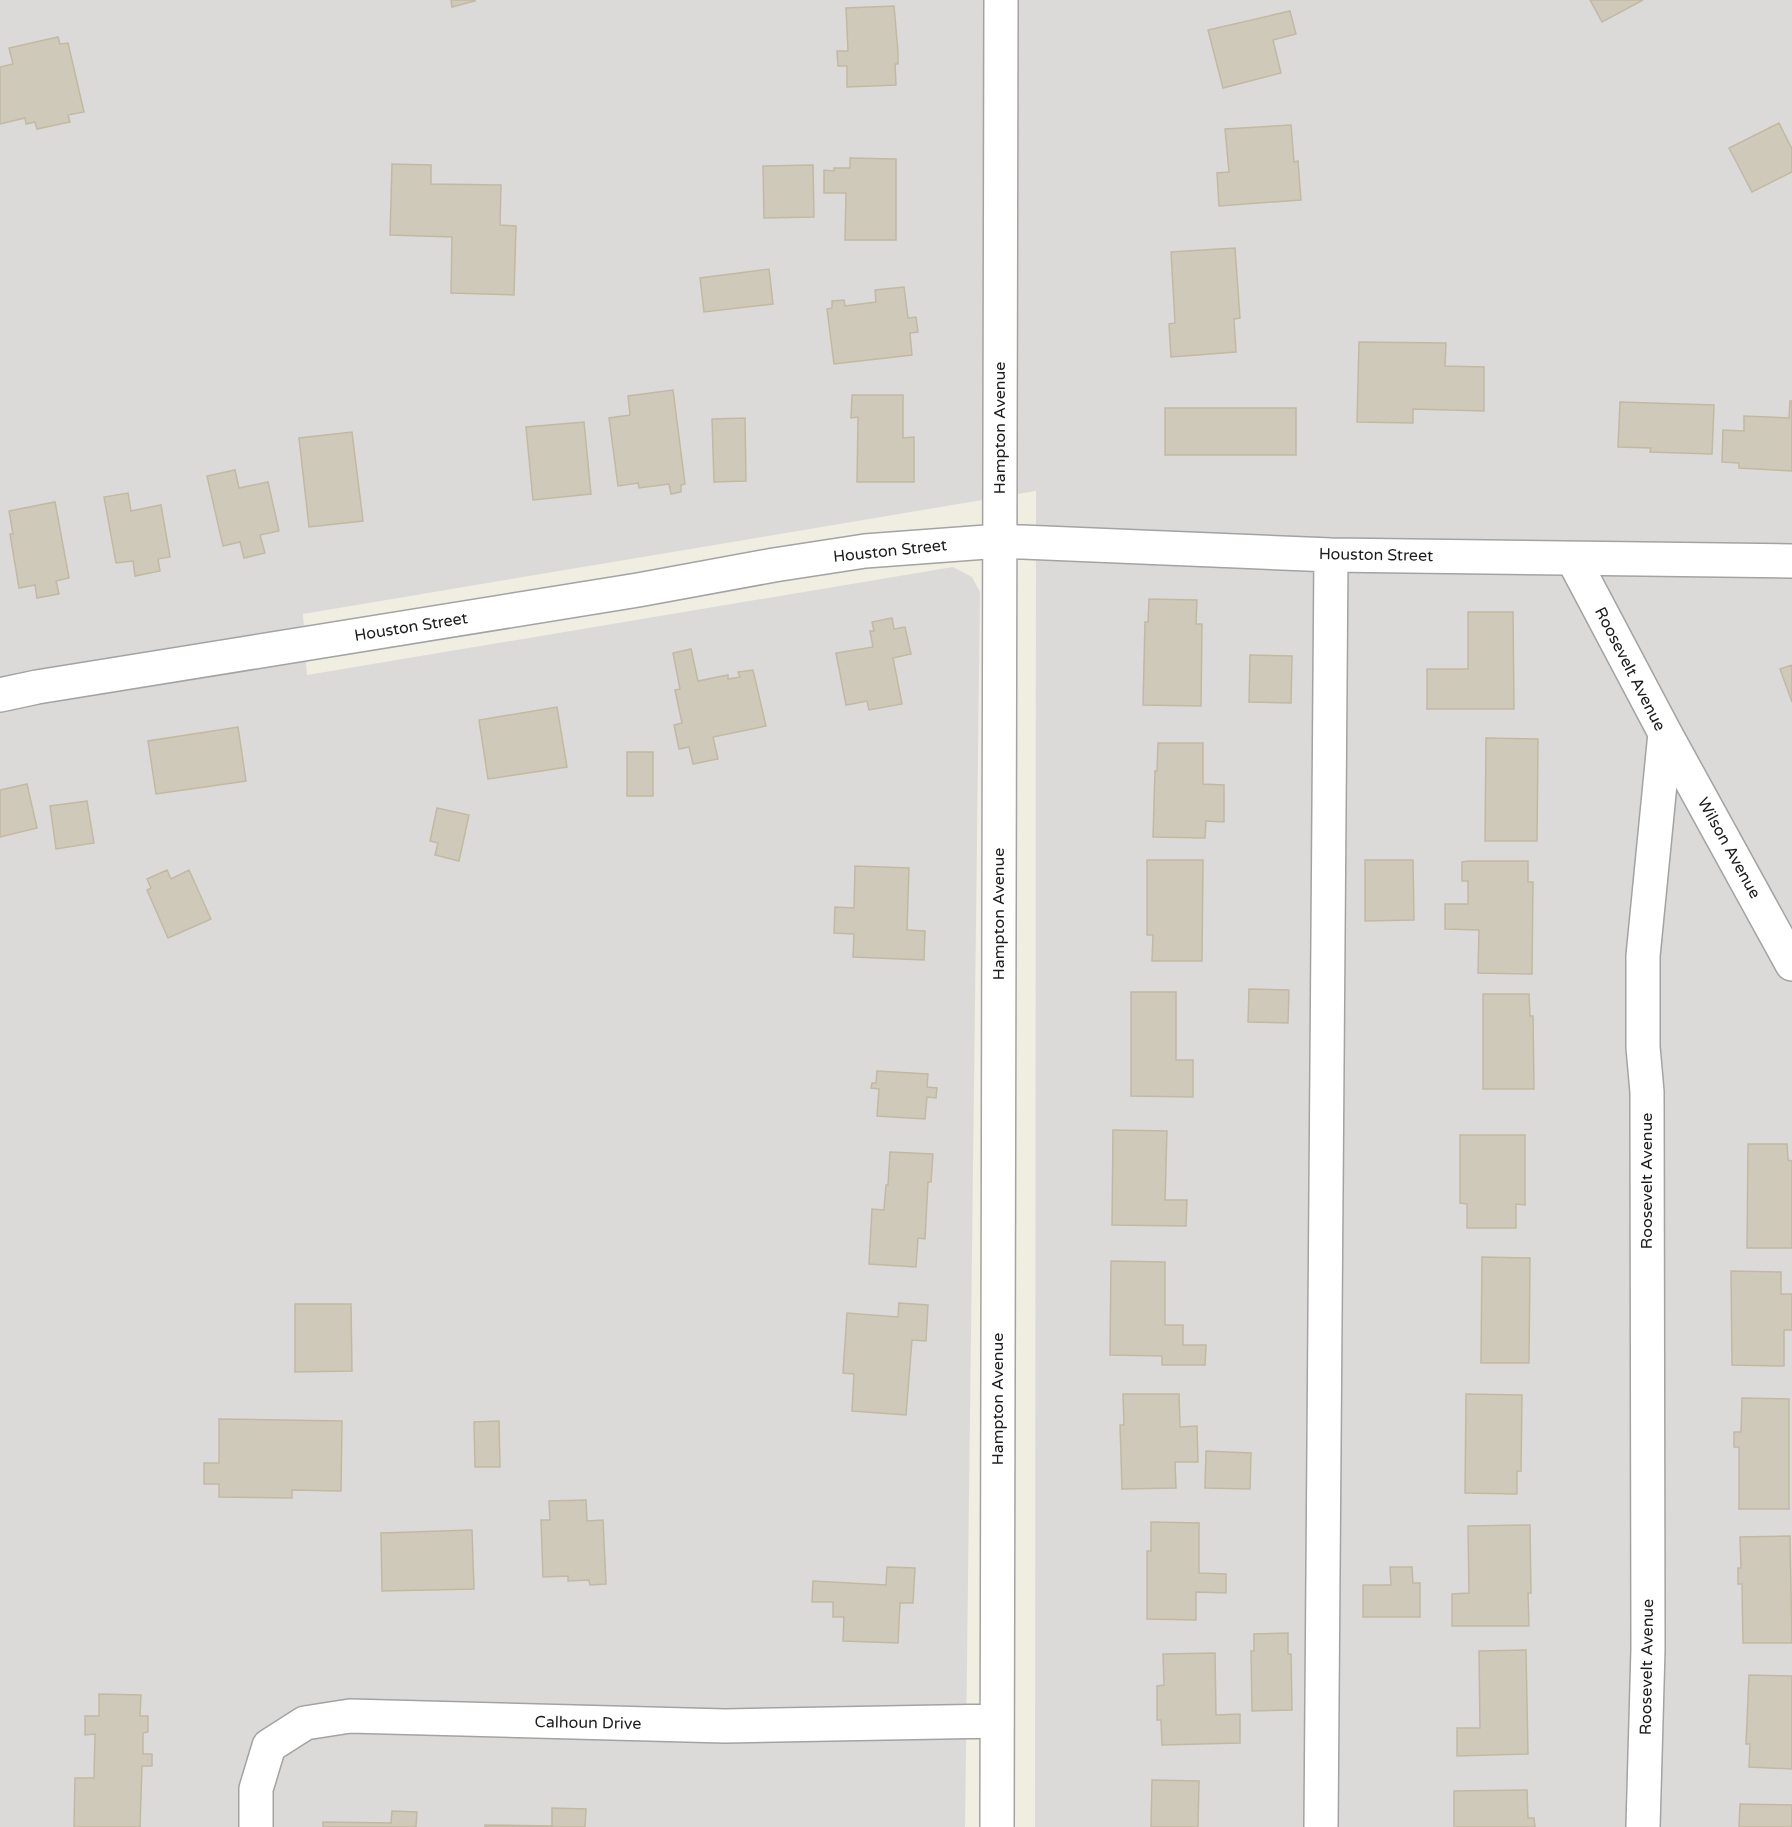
<svg xmlns="http://www.w3.org/2000/svg" width="1792" height="1827" font-family="'Varela Round',sans-serif">
  <style>
    .residential { fill: #dbdad9 }
    .building { fill: #cfc9ba; stroke: #c2b9a2; stroke-width: 1.5 }
    .lines { fill: none; stroke-linecap: round; stroke-linejoin: round }
    .minor-casing { stroke: #a3a3a3; stroke-width: 36 }
    .minor { stroke: #fff; stroke-width: 33 }
    .labels { text-anchor: middle; dominant-baseline: central; stroke-width: 4.5; stroke-linejoin: round; paint-order: stroke }
    .street-label { font-size: 16px; fill: #1c1c1c; stroke: #fff }
  </style>
  <rect width="100%" height="100%" fill="#efeee1"/>
  <path class="residential" d="M0 0H1792V1827H1035L1036 491 303 614 307 675 953 567 972 577 980 592 965 1827H0Z"/>
  <path class="building" d="M451 0H475V1L452 7Z
    M1590 0H1643L1602 22Z
    M894 6 898 52V64H895L896 85 847 87V66H838L837 51H848L846 8Z
    M1290 11 1296 34 1273 40 1281 73 1223 88 1208 30Z
    M58 37 60 44 68 43 84 112 68 115 70 122 37 129 35 122 26 124 25 118 0 124V67L13 64 9 48Z
    M1779 123 1792 149V172L1752 192 1729 148Z
    M1291 125 1294 162 1298 161 1301 200 1219 206 1217 173 1229 172 1225 129Z
    M850 158 896 159V240H845L846 193H824V170L834 171V168H850Z
    M392 164 431 165V184L501 185 500 225 516 226 514 295 451 293 452 237 390 235Z
    M813 165 814 217 764 218 763 166Z
    M1235 248 1240 318 1234 319 1236 352 1171 357 1169 324 1175 323 1171 252Z
    M769 269 773 304 704 312 700 278Z
    M904 287 908 318 916 317 918 332 910 333 912 355 834 364 827 309 832 308V301L844 300 845 306 876 302 875 290Z
    M1359 342 1446 343 1445 366 1484 367V411L1413 409V423L1357 422Z
    M673 390 685 484 681 485V492L671 494 669 484 639 488 638 483 618 486 609 418 630 415 628 396Z
    M852 395H903V438L914 437V482H857L858 417 851 418Z
    M1790 401H1792V471L1739 468V463L1722 462 1723 430 1744 431V416L1789 418Z
    M1620 402 1714 405 1712 454 1650 452 1651 448 1618 447Z
    M1165 408H1296V455H1165Z
    M745 418 746 481 714 482 712 419Z
    M584 422 591 494 533 500 526 427Z
    M352 432 363 521 309 527 299 438Z
    M235 470 239 488 268 482 279 531 260 535 265 553 244 558 240 542 223 546 207 476Z
    M128 493 131 511 161 505 170 557 158 559 160 571 135 576 133 561 116 563 104 497Z
    M55 502 69 578 56 581 59 594 37 598 35 585 19 588 10 534H13L9 511Z
    M1149 599 1197 600 1196 624H1202L1201 706 1143 705 1145 622H1148Z
    M1468 612H1513L1514 709H1427V669H1468Z
    M892 618 894 629 905 627 911 654 893 658 902 704 869 710 867 701 846 705 836 653 873 647 870 631H874L872 622Z
    M691 649 698 681 728 675V679L740 677 738 672 753 670 766 726 713 737 718 759 693 764 689 747 679 749 674 725 682 723 675 690 680 689 673 653Z
    M1250 655 1292 656 1291 703 1249 702Z
    M1792 665V702L1780 669Z
    M557 707 567 767 488 779 479 720Z
    M238 727 246 781 156 794 148 741Z
    M1486 738 1538 739 1537 841H1485Z
    M1158 743H1203V784L1224 785V822L1206 821 1205 838 1153 837 1155 771H1157Z
    M627 752H653V796H627Z
    M27 784 37 828 0 837V790Z
    M87 801 94 843 56 849 50 806Z
    M437 808 469 815 459 861 435 855 438 843 430 841Z
    M1147 860H1203L1202 961H1152L1153 935H1147Z
    M1365 860H1413L1414 920 1365 921Z
    M1469 861H1528V882H1533L1532 974 1478 973 1479 930 1445 929V904H1468V881H1462V862Z
    M855 866 909 868 907 930 925 931 924 960 853 957 854 934 834 933 835 907 854 908Z
    M167 870 171 879 189 870 211 919 168 938 147 890 151 888 147 879Z
    M1249 989 1289 990 1288 1023 1248 1022Z
    M1131 992H1176V1060H1193V1097L1131 1096Z
    M1483 994H1529L1530 1016H1533L1534 1089H1483Z
    M877 1071 928 1074 927 1087 937 1088 936 1098 927 1097 925 1119 877 1116 879 1089 871 1088 872 1083H876Z
    M1113 1130 1167 1131 1165 1200H1187L1186 1226 1112 1225Z
    M1460 1135H1525V1205L1516 1204V1228H1467V1204L1460 1203Z
    M1748 1144H1787L1788 1160 1792 1161V1248H1747Z
    M890 1152 933 1154 931 1182H928L925 1239 918 1238 916 1267 869 1264 872 1209 884 1210 886 1185H888Z
    M1482 1257 1530 1258 1529 1363H1481Z
    M1111 1261 1165 1262V1325H1183V1345H1206L1205 1365H1162V1356L1110 1355Z
    M1731 1271 1781 1272V1294H1792V1330H1784V1366L1732 1365Z
    M899 1303 928 1305 926 1341 912 1340 906 1415 852 1411 854 1374 843 1373 847 1313 898 1317Z
    M295 1304H351L352 1371 295 1372Z
    M1123 1394H1179L1180 1427 1197 1426 1198 1462H1175L1176 1488 1122 1489 1120 1425H1124Z
    M1466 1394 1522 1395 1521 1471H1517V1494L1465 1493Z
    M1742 1398 1789 1399V1509H1739V1447H1734V1432H1741Z
    M219 1419 342 1421 341 1491 292 1490V1498L219 1497V1484H204V1463H219Z
    M499 1421 500 1467H475L474 1422Z
    M1206 1451 1251 1453 1250 1489 1205 1488Z
    M586 1500 587 1521 603 1520 606 1584 590 1585 589 1580 568 1581V1576L543 1577 541 1520H550L549 1501Z
    M1151 1522 1199 1523V1573L1226 1574V1593L1196 1592V1620L1147 1619V1551H1151Z
    M1530 1525 1531 1593H1528L1529 1626H1452V1594L1469 1593 1468 1526Z
    M472 1530 474 1589 382 1591 381 1533Z
    M1790 1536 1792 1643H1743L1742 1584H1738V1568H1741L1740 1537Z
    M887 1567 915 1568 913 1603H900L898 1643 843 1641 844 1617H833V1602H812L813 1581 886 1585Z
    M1390 1567H1412L1413 1583H1420V1617H1363V1585H1391Z
    M1288 1633V1654H1291L1292 1710 1252 1711 1251 1651H1254V1634Z
    M1526 1650 1528 1754 1457 1756V1728H1480L1479 1651Z
    M1215 1653 1216 1715 1240 1714V1743L1162 1745 1161 1720H1157V1686L1164 1685 1163 1654Z
    M1749 1675 1792 1676V1769L1749 1767 1750 1744H1746Z
    M99 1694 141 1695 140 1716H148V1732L143 1733V1754H152V1766H142L140 1827H74L75 1778H94L95 1734 85 1735V1716H99Z
    M1152 1780 1199 1781 1198 1827H1151Z
    M1527 1790 1528 1818H1534L1535 1827H1454V1791Z
    M1740 1804 1792 1805V1827H1739Z
    M552 1808 586 1809 585 1827H485V1825L552 1826Z
    M392 1811 417 1812 416 1827H323V1822L391 1823Z"/>
  <g class="lines">
    <defs>
      <path id="minor" d="M1573 559 1665 733 1643 956V1047L1647 1092 1648 1649 1643 1827
        M0 695 37 687 638 590 774 565 865 551 1000 541 1331 555 1792 561
        M1665 733 1792 964
        M256 1827V1789L269 1746 305 1723 350 1716 725 1726 997 1721
        M997 1827 1001 0
        M1321 1827 1331 555"/>
    </defs>
    <use href="#minor" class="minor-casing"/>
    <use href="#minor" class="minor"/>
  </g>
  <g class="labels">
    <g class="street-label">
      <text transform="translate(1000 428) rotate(-90)">Hampton Avenue</text>
      <text transform="translate(890 551) rotate(-6)">Houston Street</text>
      <text transform="translate(1376 555) rotate(1)">Houston Street</text>
      <text transform="translate(411 627) rotate(-9)">Houston Street</text>
      <text transform="translate(1630 669) rotate(63)">Roosevelt Avenue</text>
      <text transform="translate(1729 848) rotate(61)">Wilson Avenue</text>
      <text transform="translate(999 914) rotate(-90)">Hampton Avenue</text>
      <text transform="translate(1647 1181) rotate(-90)">Roosevelt Avenue</text>
      <text transform="translate(998 1399) rotate(-90)">Hampton Avenue</text>
      <text transform="translate(1647 1667) rotate(-89)">Roosevelt Avenue</text>
      <text transform="translate(588 1723) rotate(1)">Calhoun Drive</text>
    </g>
  </g>
</svg>
